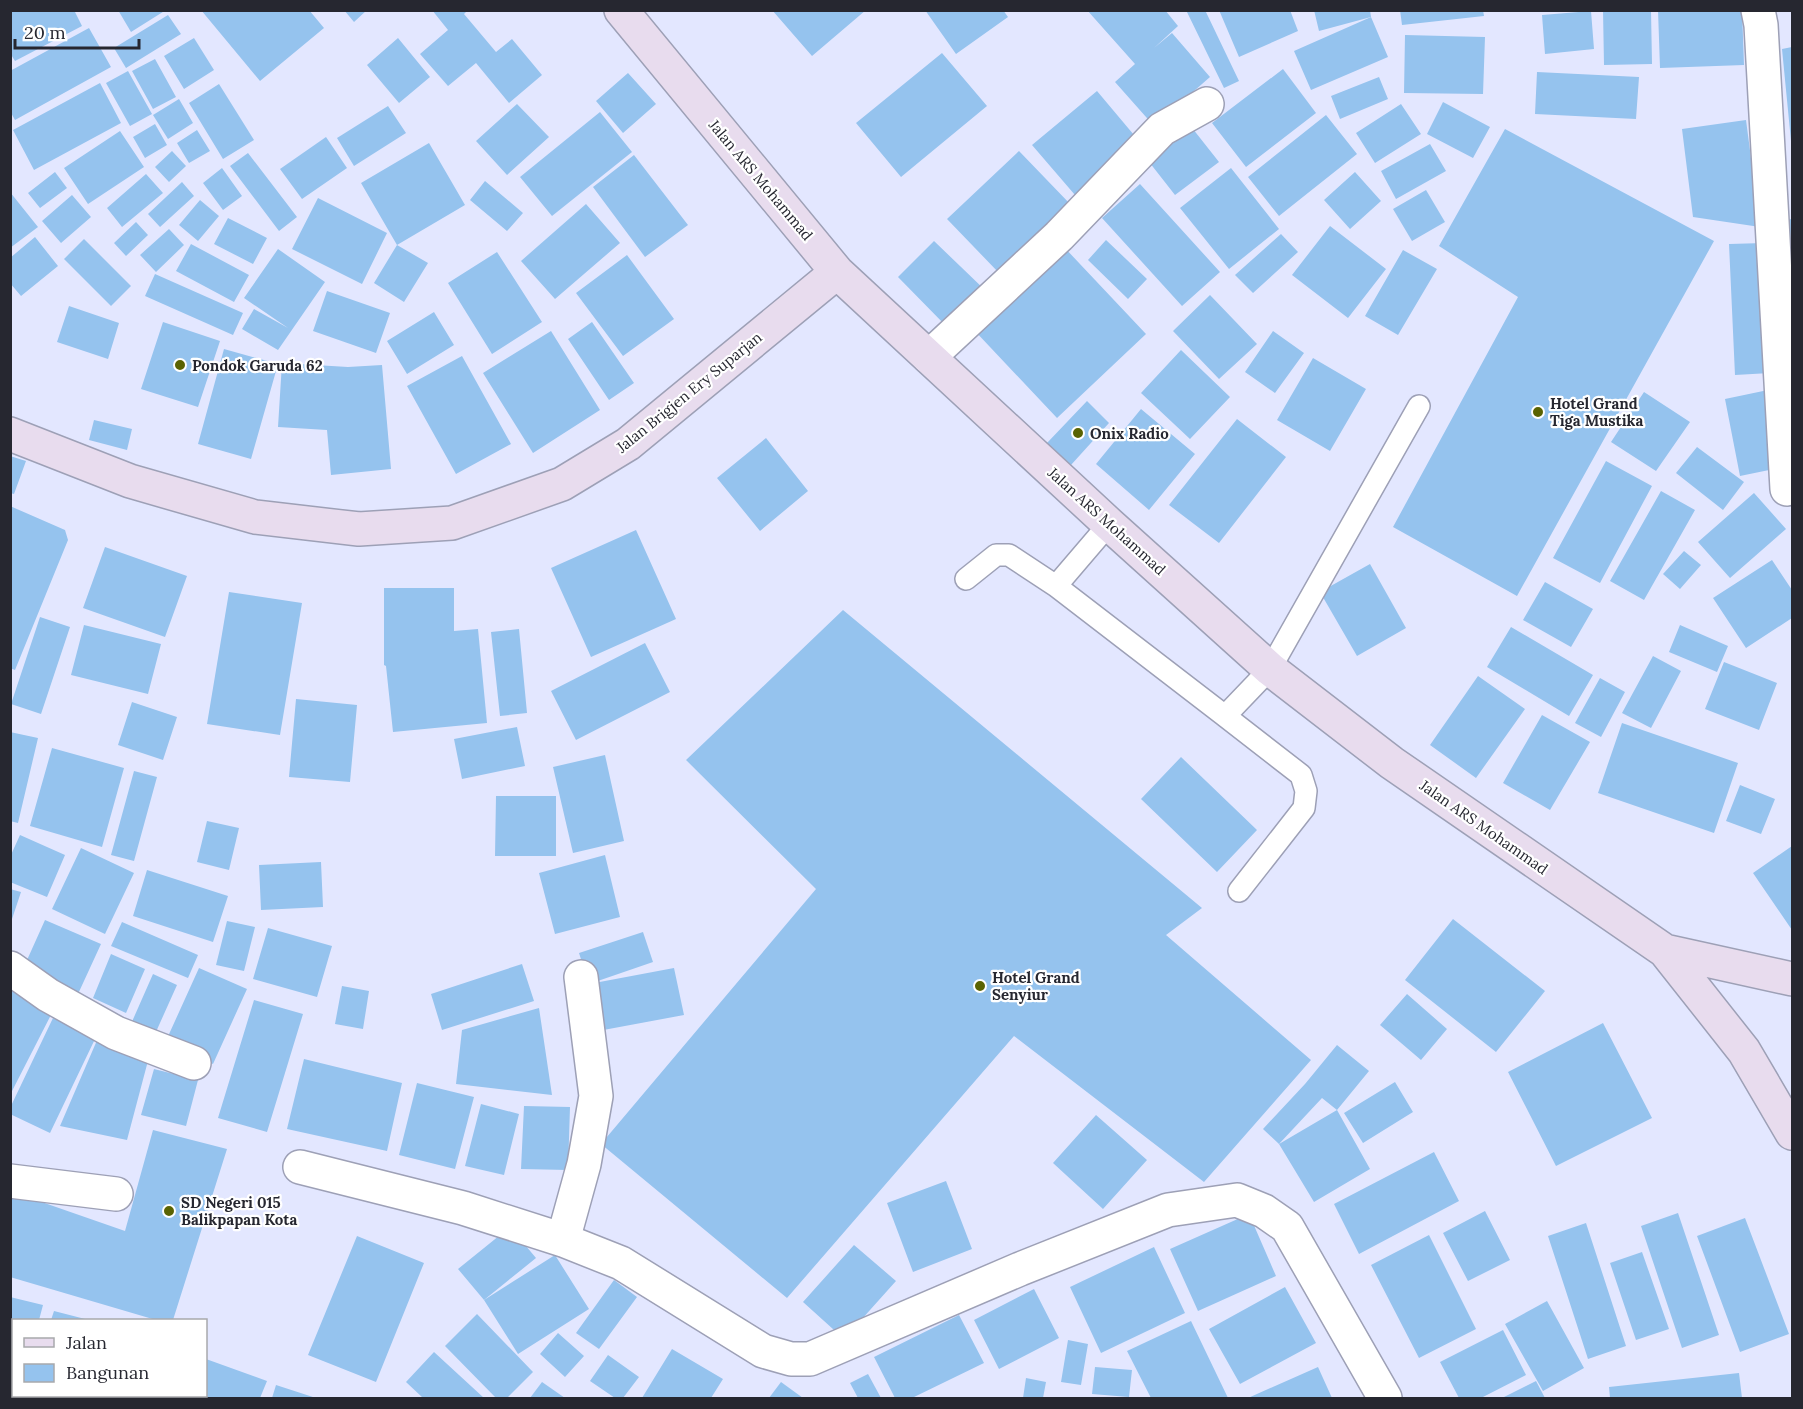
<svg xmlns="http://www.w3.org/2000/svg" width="1803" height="1409" font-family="Lora,serif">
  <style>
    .building { fill: #95c3ee }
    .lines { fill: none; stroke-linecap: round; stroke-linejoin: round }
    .lane-casing { stroke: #9da0b6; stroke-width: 24 }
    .street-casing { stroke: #9da0b6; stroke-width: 36 }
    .secondary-casing { stroke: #9da0b6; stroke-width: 36 }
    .lane { stroke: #fff; stroke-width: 21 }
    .street { stroke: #fff; stroke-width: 33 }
    .secondary { stroke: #e8dcee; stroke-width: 33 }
    .poi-dot { fill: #5a6302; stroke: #fff; stroke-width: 2 }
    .labels { text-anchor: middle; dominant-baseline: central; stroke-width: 4.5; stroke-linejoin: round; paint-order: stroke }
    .street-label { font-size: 15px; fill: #262730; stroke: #fff }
    .poi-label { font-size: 15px; font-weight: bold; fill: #262730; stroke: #fff; text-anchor: start }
  </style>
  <rect width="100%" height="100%" fill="#e3e7ff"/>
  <path class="building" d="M10 10H74L82 26 15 61 10 53Z
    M118 10H166L131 32Z
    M201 10H309L324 28 260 81Z
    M344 10H367L354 22Z
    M432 10H468L464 14 496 52 512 39 542 75 509 103 476 63 448 86 420 54 448 30Z
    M772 10H866L812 56Z
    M925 10H1003L1008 17 956 54Z
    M1087 10H1165L1178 26 1154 48 1172 33 1210 77 1154 126 1115 82 1135 64Z
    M1186 10H1205L1239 81 1224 88Z
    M1219 10H1290L1298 31 1239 57Z
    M1314 10H1370L1371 17 1319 31Z
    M1400 10H1483L1484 16 1402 25Z
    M1603 10H1651L1652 64 1604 65Z
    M1658 10H1742L1744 65 1660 68Z
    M1591 11 1594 49 1545 54 1542 15Z
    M168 15 181 34 126 68 114 48Z
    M1371 17 1388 57 1311 90 1294 51Z
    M89 28 111 67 15 120 10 111V71Z
    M1405 35 1485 37 1483 94 1404 93Z
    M194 38 214 70 184 89 164 56Z
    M398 38 430 77 399 103 367 65Z
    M1792 47V141H1791L1782 49Z
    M942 53 987 106 901 177 856 123Z
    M155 59 176 97 153 109 132 71Z
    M1283 69 1316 113 1246 167 1212 123Z
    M128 71 152 114 130 126 106 83Z
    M1537 72 1639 77 1636 119 1535 114Z
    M628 73 656 104 623 133 596 101Z
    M1379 77 1388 99 1340 119 1331 96Z
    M100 83 121 123 34 170 13 130Z
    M219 84 254 140 223 159 189 103Z
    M1097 91 1139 141 1075 195 1032 145Z
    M179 99 193 123 168 139 153 115Z
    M1443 102 1490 127 1473 158 1427 134Z
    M517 104 549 137 507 175 476 141Z
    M1401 104 1421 134 1375 163 1356 133Z
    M388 106 406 133 354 166 337 138Z
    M600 112 632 152 552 216 520 177Z
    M1326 115 1357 154 1279 216 1248 177Z
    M1746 120 1760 227 1693 217 1682 129Z
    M155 124 167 145 145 158 133 137Z
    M1189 124 1219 162 1175 195 1146 158Z
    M1505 129 1714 241 1517 596 1393 527 1518 297 1439 246Z
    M197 130 210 151 189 163 177 143Z
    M120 131 144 167 88 204 64 168Z
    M326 137 347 168 302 199 280 169Z
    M429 143 465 205 397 245 361 183Z
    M1430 144 1446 171 1396 199 1381 171Z
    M172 151 186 166 169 182 155 167Z
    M1019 151 1072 206 1000 274 947 219Z
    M248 153 297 217 279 231 230 166Z
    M634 155 688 225 645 257 593 187Z
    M222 168 242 196 223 210 203 183Z
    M1231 168 1279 229 1229 269 1180 208Z
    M55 172 67 188 40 208 28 193Z
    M1355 172 1381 201 1350 229 1324 200Z
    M146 174 163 193 122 227 107 208Z
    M485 181 523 213 507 231 470 200Z
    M182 182 194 196 160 227 148 214Z
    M1140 184 1220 272 1182 306 1102 218Z
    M1426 190 1445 222 1412 241 1393 209Z
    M10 192 38 227 10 248Z
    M72 195 91 217 61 243 42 221Z
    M318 198 387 233 362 284 292 249Z
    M200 200 219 216 198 241 179 225Z
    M586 204 620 243 555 299 521 261Z
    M228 218 267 238 253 264 214 244Z
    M1792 219V282L1784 283 1779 221Z
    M136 222 148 235 126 256 114 243Z
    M1330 226 1386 269 1348 318 1292 275Z
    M169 229 184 245 156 272 140 255Z
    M1281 234 1298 252 1253 293 1235 275Z
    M35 237 58 266 21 296 10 283V258Z
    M84 239 131 286 111 306 64 259Z
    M1106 240 1147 279 1128 299 1088 260Z
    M934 241 986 291 948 328 898 277Z
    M1764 243 1770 373 1735 375 1729 244Z
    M191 244 249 275 234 302 176 271Z
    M397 245 428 263 404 302 374 283Z
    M1063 246 1146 334 1057 418 974 330Z
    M278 249 325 282 278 350 242 329 254 309 288 328 244 298Z
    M1403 250 1437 269 1398 335 1365 316Z
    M497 252 542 322 492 354 448 283Z
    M627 255 674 319 623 356 576 293Z
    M155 274 243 313 233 335 145 296Z
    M327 291 390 313 376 353 313 331Z
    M1210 295 1257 344 1219 379 1173 331Z
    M69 306 119 323 108 359 57 342Z
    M434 312 454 345 407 374 387 341Z
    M163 322 220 341 198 407 141 389Z
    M592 322 634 383 609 400 568 339Z
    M551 331 600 410 533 453 483 373Z
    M1273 331 1304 353 1275 393 1245 372Z
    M224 349 278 364 251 459 198 444Z
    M1181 350 1230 397 1190 439 1141 393Z
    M462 356 511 444 456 474 407 386Z
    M1313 358 1366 389 1330 451 1277 420Z
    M282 363 348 367 382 365 391 469 331 475 327 430 278 427Z
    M1768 390 1783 467 1740 476 1725 399Z
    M1644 392 1690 422 1656 471 1611 442Z
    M1087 401 1109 423 1071 465 1047 443Z
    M1141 409 1195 454 1149 510 1096 464Z
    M1237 419 1286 457 1219 543 1169 505Z
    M94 420 132 429 127 450 89 440Z
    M766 438 808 491 760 531 717 478Z
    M1697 447 1744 482 1723 510 1676 473Z
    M10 456 26 461 14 494 10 493Z
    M1606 461 1652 486 1600 583 1553 558Z
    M1661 491 1695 510 1644 600 1610 581Z
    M1754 493 1786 529 1730 578 1698 542Z
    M10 506 65 530 68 540 15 670 10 668Z
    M636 530 676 619 591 657 551 568Z
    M105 547 187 576 165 637 83 608Z
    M1684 551 1701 565 1680 589 1663 574Z
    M1772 560 1792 590V618L1746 648 1713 598Z
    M1370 564 1406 628 1357 656 1320 592Z
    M1545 582 1593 609 1571 647 1523 620Z
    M384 588H454V631L478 629 487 723 393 732 386 666 384 665Z
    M229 592 302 603 280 735 207 724Z
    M843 610 1202 908 1166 935 1311 1060 1204 1182 1014 1036 787 1298 601 1144 816 889 686 760Z
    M40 617 70 627 41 714 11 704Z
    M84 625 161 644 148 694 71 675Z
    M1680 625 1728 646 1717 672 1669 652Z
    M1511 627 1593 675 1569 716 1487 667Z
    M519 629 527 713 500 716 491 632Z
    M645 643 670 692 576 740 551 691Z
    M1653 656 1681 671 1651 728 1622 713Z
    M1724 662 1777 683 1759 730 1705 709Z
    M1478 676 1525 709 1476 778 1430 745Z
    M1600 678 1625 692 1601 737 1575 723Z
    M296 699 357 705 350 782 289 777Z
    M132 702 177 717 163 760 118 745Z
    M1542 715 1590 742 1550 810 1503 783Z
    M1622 723 1738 763 1714 833 1598 793Z
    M517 727 525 766 462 779 454 739Z
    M10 732 38 738 18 823 10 821Z
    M52 748 124 768 102 847 30 826Z
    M605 755 624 841 573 853 553 767Z
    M1181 757 1257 830 1217 872 1141 799Z
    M134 771 157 777 134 861 111 855Z
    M1740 785 1775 799 1761 834 1726 821Z
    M496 796H556V856H495Z
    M207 821 239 828 229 870 197 862Z
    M20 835 65 855 47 897 10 882V857Z
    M1792 846V930L1753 873Z
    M81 848 134 873 105 934 52 909Z
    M605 855 620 917 555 934 539 873Z
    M321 862 323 907 261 910 259 865Z
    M147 870 228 896 213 942 133 916Z
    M10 889 21 892 11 922H10Z
    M1453 919 1545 991 1496 1052 1405 980Z
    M45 920 101 944 78 994 23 969Z
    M227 921 255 927 244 971 216 965Z
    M122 922 198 955 188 978 111 946Z
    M268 928 332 946 317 997 253 979Z
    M643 932 653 962 589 984 579 953Z
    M111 954 145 969 126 1013 93 998Z
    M522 964 534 1001 442 1030 431 994Z
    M199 968 247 989 213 1064 165 1043Z
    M674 968 684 1015 598 1031 589 984Z
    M153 974 177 985 151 1043 127 1033Z
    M342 986 369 991 363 1029 335 1024Z
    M10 987 54 1009 10 1095Z
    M1407 994 1447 1029 1421 1060 1380 1025Z
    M254 1000 303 1014 267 1132 218 1118Z
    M539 1008 552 1095 456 1084 462 1030Z
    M53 1018 95 1039 50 1133 10 1114V1108Z
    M1603 1023 1652 1118 1556 1166 1508 1072Z
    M98 1038 149 1057 127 1140 60 1126Z
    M1337 1045 1369 1071 1337 1110 1322 1098 1279 1144 1263 1129 1305 1084Z
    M304 1059 402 1083 387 1151 287 1129Z
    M154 1069 198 1080 186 1126 141 1115Z
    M1395 1082 1413 1112 1363 1143 1344 1113Z
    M417 1083 474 1097 455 1169 399 1155Z
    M481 1104 519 1114 504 1175 465 1166Z
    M524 1106 570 1107 568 1170 521 1169Z
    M1337 1110 1370 1169 1314 1202 1279 1144Z
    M1096 1115 1147 1160 1103 1209 1053 1163Z
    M153 1130 227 1149 173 1320H156L10 1277V1191L125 1231Z
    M1434 1152 1459 1201 1359 1254 1334 1204Z
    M946 1181 972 1249 913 1272 887 1203Z
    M1485 1211 1510 1260 1468 1281 1443 1233Z
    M1678 1213 1719 1335 1682 1348 1641 1226Z
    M1249 1214 1276 1276 1198 1311 1170 1249Z
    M1745 1218 1789 1334 1740 1352 1697 1236Z
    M1586 1223 1626 1346 1588 1359 1548 1236Z
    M510 1227 536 1258 484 1300 458 1269Z
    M1429 1235 1476 1329 1419 1358 1371 1265Z
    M357 1236 424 1263 376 1382 308 1355Z
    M854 1245 896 1281 844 1339 803 1302Z
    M1154 1247 1185 1313 1101 1353 1070 1287Z
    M1642 1252 1669 1329 1636 1340 1610 1263Z
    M555 1255 589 1309 518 1354 484 1300Z
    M614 1280 637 1297 599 1349 576 1333Z
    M1285 1287 1316 1343 1240 1384 1209 1329Z
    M1034 1289 1059 1338 999 1369 974 1320Z
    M10 1297 43 1305 39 1320H14V1396H21L20 1398H10Z
    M1547 1301 1584 1368 1543 1391 1505 1324Z
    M54 1311 89 1320H51Z
    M477 1314 533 1372 507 1398H496L445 1346Z
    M959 1315 984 1363 912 1398H895L874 1357Z
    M1191 1321 1228 1398H1151L1127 1351Z
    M1503 1330 1526 1375 1481 1398H1459L1440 1362Z
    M558 1333 584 1356 565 1377 540 1354Z
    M1068 1340 1088 1344 1081 1385 1061 1382Z
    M672 1349 723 1379 711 1398H642Z
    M434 1352 484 1398H423L406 1382Z
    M608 1355 639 1377 623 1398H615L590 1381Z
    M206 1359 267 1381 260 1398H186L187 1396H206Z
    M1095 1367 1132 1370 1129 1397 1092 1394Z
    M1318 1367 1332 1398H1248Z
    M1739 1373 1742 1398H1610L1609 1387Z
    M868 1374 881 1398H858L850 1383Z
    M1026 1378 1046 1382 1043 1398H1023Z
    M1536 1381 1545 1398H1502Z
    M542 1382 565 1398H530Z
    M781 1382 803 1398H769Z
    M276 1385 316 1398H272Z
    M32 1396H83L82 1398H32Z"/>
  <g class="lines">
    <defs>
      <path id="lane" d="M966 579 996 555H1009L1056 586 1225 716
        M1056 586 1109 524
        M1239 891 1304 808 1306 791 1301 775 1225 716 1270 669 1419 406"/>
      <path id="street" d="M1758 10 1761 25 1787 489
        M929 357 1059 236 1162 129 1207 104
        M10 968 48 995 116 1033 194 1063
        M300 1167 463 1208 563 1240 621 1263 763 1351 791 1359H810L1020 1269 1168 1210 1237 1200 1264 1211 1287 1227 1385 1398
        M10 1181 116 1194
        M563 1240 584 1164 596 1096 581 977"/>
      <path id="secondary" d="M621 10 837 272 1109 524 1270 669 1392 763 1665 951 1744 1051 1792 1133
        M10 434 130 481 255 517 359 529 452 523 562 484 628 444 837 272
        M1665 951 1792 979"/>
    </defs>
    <use href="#lane" class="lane-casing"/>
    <use href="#street" class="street-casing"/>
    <use href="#secondary" class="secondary-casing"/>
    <use href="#lane" class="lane"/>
    <use href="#street" class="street"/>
    <use href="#secondary" class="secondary"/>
  </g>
  <g class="poi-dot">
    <circle cx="180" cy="365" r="6"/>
    <circle cx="1538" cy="412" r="6"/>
    <circle cx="1078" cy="433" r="6"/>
    <circle cx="980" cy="986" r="6"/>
    <circle cx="169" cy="1211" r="6"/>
  </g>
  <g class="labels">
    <g class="street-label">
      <text transform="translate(761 180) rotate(50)">Jalan ARS Mohammad</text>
      <text transform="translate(689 392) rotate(-39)">Jalan Brigjen Ery Suparjan</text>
      <text transform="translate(1107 521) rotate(42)">Jalan ARS Mohammad</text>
      <text transform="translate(1484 827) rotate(35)">Jalan ARS Mohammad</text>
    </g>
    <g class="poi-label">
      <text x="192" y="365">Pondok Garuda 62</text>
      <text x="1550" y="403">Hotel Grand<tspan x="1550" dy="17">Tiga Mustika</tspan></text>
      <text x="1090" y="433">Onix Radio</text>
      <text x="992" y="977">Hotel Grand<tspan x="992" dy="17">Senyiur</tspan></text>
      <text x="181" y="1202">SD Negeri 015<tspan x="181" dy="17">Balikpapan Kota</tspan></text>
    </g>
  </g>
  <rect width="1803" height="1409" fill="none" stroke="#262730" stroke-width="24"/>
  <rect x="12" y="1319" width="195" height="78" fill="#ffffff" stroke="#a8a9ac" stroke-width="1.5"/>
  <rect x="24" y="1338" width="30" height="9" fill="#e8dcee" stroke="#a8a9ac" stroke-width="1.5"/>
  <text x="66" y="1349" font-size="18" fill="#262730">Jalan</text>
  <rect x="24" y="1364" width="30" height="18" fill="#95c3ee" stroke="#a8a9ac" stroke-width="1.5"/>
  <text x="66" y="1379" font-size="18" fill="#262730">Bangunan</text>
  <path d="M15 39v9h124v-9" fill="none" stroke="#262730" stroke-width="3"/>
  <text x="24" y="39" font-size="18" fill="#262730" stroke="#ffffff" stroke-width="4.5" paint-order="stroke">20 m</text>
</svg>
